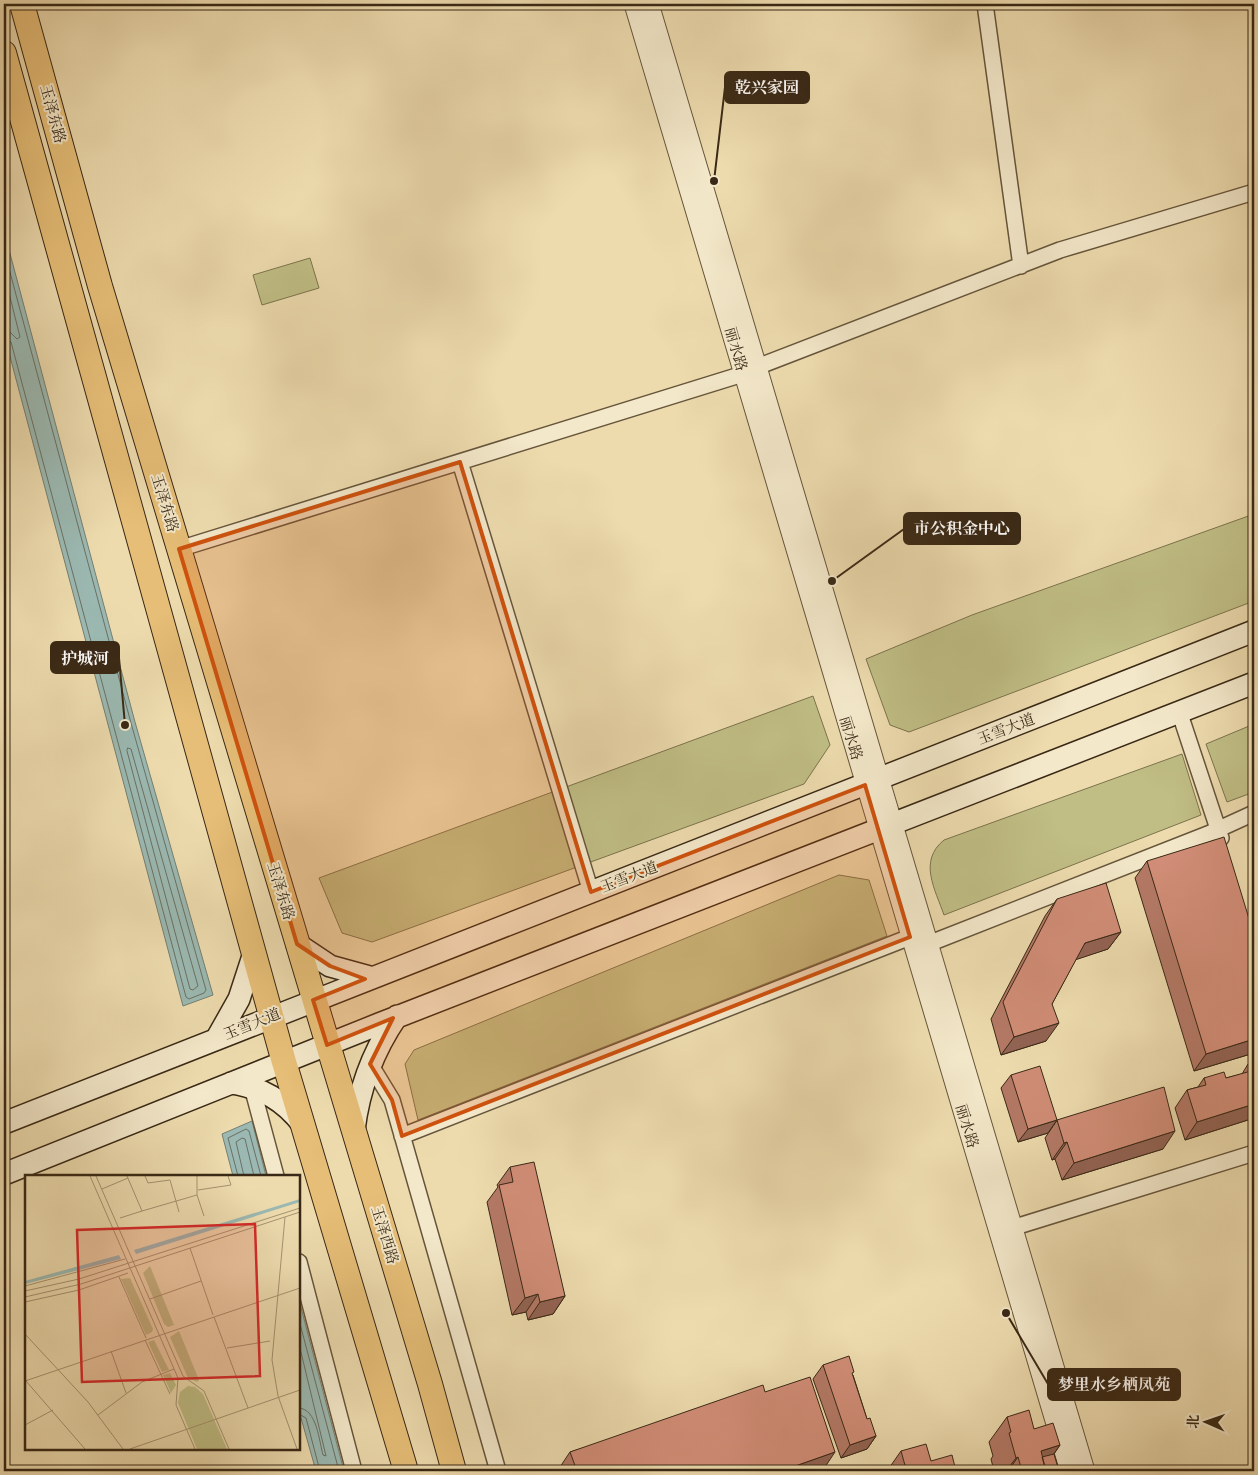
<svg xmlns="http://www.w3.org/2000/svg" width="1258" height="1475" font-family="'IM FELL Great Primer','Noto Serif SC',serif">
  <style>
    .green { fill: #c0be85; stroke: #7c734d }
    .water { fill: #9bb9b2; stroke: #747f73 }
    .lines { fill: none; stroke-linecap: round; stroke-linejoin: round }
    .shore { stroke: #6a7064; stroke-width: 1 }
    .minor-casing { stroke: #66553b; stroke-width: 18 }
    .tertiary-casing { stroke: #66553b; stroke-width: 21 }
    .secondary-casing { stroke: #392815; stroke-width: 24 }
    .primary-casing { stroke: #392815; stroke-width: 26 }
    .minor { stroke: #f3e8ca; stroke-width: 15 }
    .tertiary { stroke: #f3e8ca; stroke-width: 19 }
    .secondary { stroke: #f3e8ca; stroke-width: 21 }
    .primary { stroke: #e6be77; stroke-width: 24 }
    .wall { fill: #b47966; stroke: #392815 }
    .shaded-wall { fill: #926353; stroke: #392815 }
    .building { fill: #d18d77; stroke: #392815 }
    .marked { fill: #ce520d; fill-opacity: 0.2; stroke: #ce520d; stroke-width: 4; stroke-linejoin: round }
    .labels { text-anchor: middle; dominant-baseline: central; stroke-width: 4; stroke-linejoin: round; paint-order: stroke }
    .street-label { font-size: 15px; fill: #392815; stroke: #f3e8ca }
    .inset-road { fill: none; stroke: #a59371; stroke-width: 1 }
    .view { fill: #d62828; fill-opacity: 0.15; stroke: #d62828; stroke-width: 2.5 }
    .inset-edge { fill: none; stroke: #392815; stroke-width: 2.5 }
    .leader { fill: none; stroke: #392815; stroke-width: 2 }
    .callout-dot { fill: #392815; stroke: #f3e8ca; stroke-width: 2 }
    .callout { fill: #392815; stroke: #392815; stroke-width: 2 }
    .callout-label { font-size: 16px; text-anchor: middle; font-weight: bold; fill: #fff }
  </style>
  <rect width="100%" height="100%" fill="#eddbae"/>
  <filter id="stains"><feTurbulence type="fractalNoise" baseFrequency=".004" numOctaves="4"/><feColorMatrix values="0 0 0 0 .2 0 0 0 0 .09 0 0 0 0 .02 0 0 0 .5 -.17"/></filter>
  <radialGradient id="worn" r=".72"><stop offset=".6" stop-color="#630" stop-opacity="0"/><stop offset="1" stop-color="#630" stop-opacity=".3"/></radialGradient>
  <path class="green" d="M310 258 319 288 262 305 253 275Z
    M1254 514V601L909 732 890 725 866 659 972 615Z
    M813 696 830 745 804 784 372 942 342 933 319 878Z
    M1254 724V792L1227 802 1206 744Z
    M1182 754 1201 815 944 915C935 889 918 861 944 840Z
    M839 875 869 880 887 936 418 1120 405 1064 414 1050Z"/>
  <path class="water" d="M4 231 135 722 213 995 183 1006 4 334Z
    M252 1121 266 1176H233L222 1134Z
    M299 1300 344 1471H316L299 1411Z"/>
  <g class="lines">
    <path class="shore" d="M4 250 131 723 206 990 204 993 189 999 186 997 11 342 4 338
      M4 273 20 337 17 339 11 333 4 331
      M128 748 131 749 198 986 193 990 190 989 127 751Z
      M238 1176 228 1138 246 1129 249 1131 261 1176
      M244 1176 236 1142 242 1138 245 1139 254 1176
      M299 1320 339 1471
      M299 1344 326 1456 323 1455C319 1441 317 1409 299 1408
      M299 1414 306 1418 320 1471"/>
    <defs>
      <path id="minor" d="M985 4 1021 266
        M757 367 1060 250 1254 192
        M460 462 591 892
        M179 549 743 374
        M1179 711 1221 838
        M928 944 1208 834 1254 813
        M370 1064 392 1100 498 1471
        M252 1087 276 1176
        M402 1136 910 937
        M1012 1228 1254 1153
        M299 1262 354 1471"/>
      <path id="tertiary" d="M634 4 1070 1471
        M649 4 1085 1471"/>
      <path id="secondary" d="M297 944 330 966 370 977
        M217 1038 239 999 254 953
        M231 1083C262 1088 284 1100 303 1125
        M4 1123 1254 631
        M354 1130C359 1088 373 1051 397 1016
        M4 1174 379 1024 1254 683"/>
      <path id="primary" d="M22 4 100 286 430 1384 454 1471
        M4 53 284 1062 406 1471"/>
    </defs>
    <use href="#minor" class="minor-casing"/>
    <use href="#tertiary" class="tertiary-casing"/>
    <use href="#secondary" class="secondary-casing"/>
    <use href="#primary" class="primary-casing"/>
    <use href="#minor" class="minor"/>
    <use href="#tertiary" class="tertiary"/>
    <use href="#secondary" class="secondary"/>
    <use href="#primary" class="primary"/>
  </g>
  <path class="wall" d="M1147 861 1254 935V1053L1194 1071 1135 878Z
    M1057 899 1121 932 1108 949 1076 959 1052 1004 1046 1041 1001 1055 991 1019 1045 916Z
    M1254 1062V1118L1185 1140 1175 1108 1187 1090 1198 1087 1204 1078H1226L1242 1074 1248 1064Z
    M1011 1075 1057 1120 1048 1133 1018 1142 1001 1088Z
    M1057 1120 1163 1149 1062 1180 1055 1159 1052 1160 1045 1138Z
    M510 1167 565 1296 553 1314 528 1320 526 1312 512 1315 487 1202 498 1187 497 1185Z
    M823 1365 853 1375 867 1419 876 1436 867 1449 841 1458 813 1379Z
    M765 1392 823 1470 819 1471H559L558 1470 570 1452Z
    M1007 1417 1034 1429 1060 1445 1054 1454 1059 1471H994L991 1459 993 1456 989 1442Z
    M901 1451 931 1461 956 1471H887Z"/>
  <path class="shaded-wall" d="M1121 932 1108 949 1072 961 1085 943Z
    M1059 1023 1046 1041 1001 1055 1014 1037Z
    M1254 1039V1053L1194 1071 1206 1054Z
    M1254 1104V1118L1185 1140 1197 1122Z
    M1057 1120 1048 1133 1018 1142 1028 1129Z
    M1175 1131 1163 1149 1062 1180 1074 1163Z
    M1067 1142 1055 1159 1052 1160 1064 1143Z
    M538 1294 526 1312 512 1315 525 1298Z
    M565 1296 553 1314 528 1320 540 1302Z
    M876 1436 867 1449 841 1458 850 1445Z
    M1060 1445 1042 1471 1041 1451Z
    M835 1452 823 1470 819 1471H781Z
    M1018 1457 1008 1471H1006L1016 1458Z"/>
  <path class="building" d="M1224 837 1254 935V1039L1206 1054 1147 861Z
    M1106 883 1121 932 1085 943 1052 1004 1059 1023 1014 1037 1003 1002 1057 899Z
    M1254 1062V1104L1197 1122 1187 1090 1206 1085 1204 1078 1224 1072 1226 1078 1251 1071 1248 1064Z
    M1040 1066 1057 1120 1028 1129 1011 1075Z
    M1164 1087 1175 1131 1074 1163 1067 1142 1064 1143 1057 1120Z
    M534 1162 565 1296 540 1302 538 1294 525 1298 499 1185 513 1182 510 1167Z
    M849 1356 854 1372 852 1373 867 1419 870 1418 876 1436 850 1445 823 1365Z
    M810 1377 835 1452 781 1471H577L570 1452 763 1385 765 1392Z
    M1029 1410 1034 1429 1053 1423 1060 1445 1041 1451 1046 1471H1022L1018 1457 1016 1458 1009 1433 1011 1432 1007 1417Z
    M926 1444 931 1461 952 1455 956 1471H904V1469H906L901 1451Z
    M1054 1454 1059 1471H1046L1042 1457Z"/>
  <path class="marked" d="M460 462 591 892 865 785 910 937 402 1136 392 1100 370 1064 393 1018 327 1045 313 1000 365 979 330 966 297 944 179 549Z"/>
  <g class="labels">
    <g class="street-label">
      <text transform="translate(53 114) rotate(75)">玉泽东路</text>
      <text transform="translate(736 349) rotate(74)">丽水路</text>
      <text transform="translate(165 503) rotate(73)">玉泽东路</text>
      <text transform="translate(1006 729) rotate(-21)">玉雪大道</text>
      <text transform="translate(851 738) rotate(73)">丽水路</text>
      <text transform="translate(629 877) rotate(-21)">玉雪大道</text>
      <text transform="translate(281 891) rotate(73)">玉泽东路</text>
      <text transform="translate(252 1024) rotate(-22)">玉雪大道</text>
      <text transform="translate(967 1126) rotate(73)">丽水路</text>
      <text transform="translate(385 1235) rotate(73)">玉泽西路</text>
    </g>
  </g>
  <g transform="translate(25 1175)">
    <rect width="275" height="275" fill="#eddbae"/>
    <path d="M125 91 149 150 143 152 139 149 118 98ZM105 103 128 154 127 157 121 160 96 104ZM154 156 174 205 172 207 163 203 145 162ZM129 165 144 195 137 197 123 167ZM145 198 151 210 146 218 138 200ZM163 211 170 212 178 219 202 274H172L153 228 155 217Z" fill="#c0be85"/>
    <path d="M275 24V27L111 79 109 75ZM94 80 96 84 0 109V106Z" fill="#9bb9b2"/>
    <path class="inset-road" d="M65 1 153 203 151 230 170 274M71 1 158 201 179 216 204 274M120 1 123 8 145 5 154 37M172 1V20L179 41M77 14 103 3M173 15 206 10 203 1M117 36 172 20M260 42 247 185 253 221 272 274M95 43 117 36 102 1M165 73 188 140M94 102 121 163M0 111 100 84M0 116 54 104 275 33M0 122 56 109 275 37M125 124 176 106M0 127 54 115 103 98M189 142 223 233M0 159 63 227 98 274M120 165 145 219M202 173 245 166M86 176 101 218M0 206 275 113M1 206 60 274M73 240 117 207 149 194M0 250 28 235M105 274 275 215"/>
    <path class="view" d="M230 49 235 201 57 207 52 55Z"/>
    <rect width="275" height="275" class="inset-edge"/>
  </g>
  <path class="leader" d="M714 181L725 87M832 581L904 529M125 725L119 658M1006 1313L1048 1384"/>
  <g class="callout-dot">
    <circle cx="714" cy="181" r="5"/>
    <circle cx="832" cy="581" r="5"/>
    <circle cx="125" cy="725" r="5"/>
    <circle cx="1006" cy="1313" r="5"/>
  </g>
  <g class="callout">
    <rect x="725" y="72" width="84" height="31" rx="5"/>
    <rect x="904" y="513" width="116" height="31" rx="5"/>
    <rect x="51" y="642" width="68" height="31" rx="5"/>
    <rect x="1048" y="1369" width="132" height="31" rx="5"/>
  </g>
  <g class="callout-label">
    <text x="767" y="93">乾兴家园</text>
    <text x="962" y="534">市公积金中心</text>
    <text x="85" y="664">护城河</text>
    <text x="1114" y="1390">梦里水乡栖凤苑</text>
  </g>
  <rect width="1258" height="1475" fill="none" stroke="#eddbae" stroke-width="20"/>
  <rect x="5" y="5" width="1248" height="1465" fill="none" stroke="#392815" stroke-width="2.5"/>
  <rect x="10" y="10" width="1238" height="1455" fill="none" stroke="#392815"/>
  <g transform="translate(1206 1422) rotate(272)" stroke="#f3e8ca" stroke-width="4" paint-order="stroke">
  <path d="M0-4L9 19L0 12L-9 19Z" fill="#392815"/>
  <text y="-8" font-size="14" font-weight="bold" text-anchor="middle" fill="#392815">北</text>
  </g>
  <rect width="100%" height="100%" filter="url(#stains)"/>
  <rect width="100%" height="100%" fill="url(#worn)"/>
</svg>
